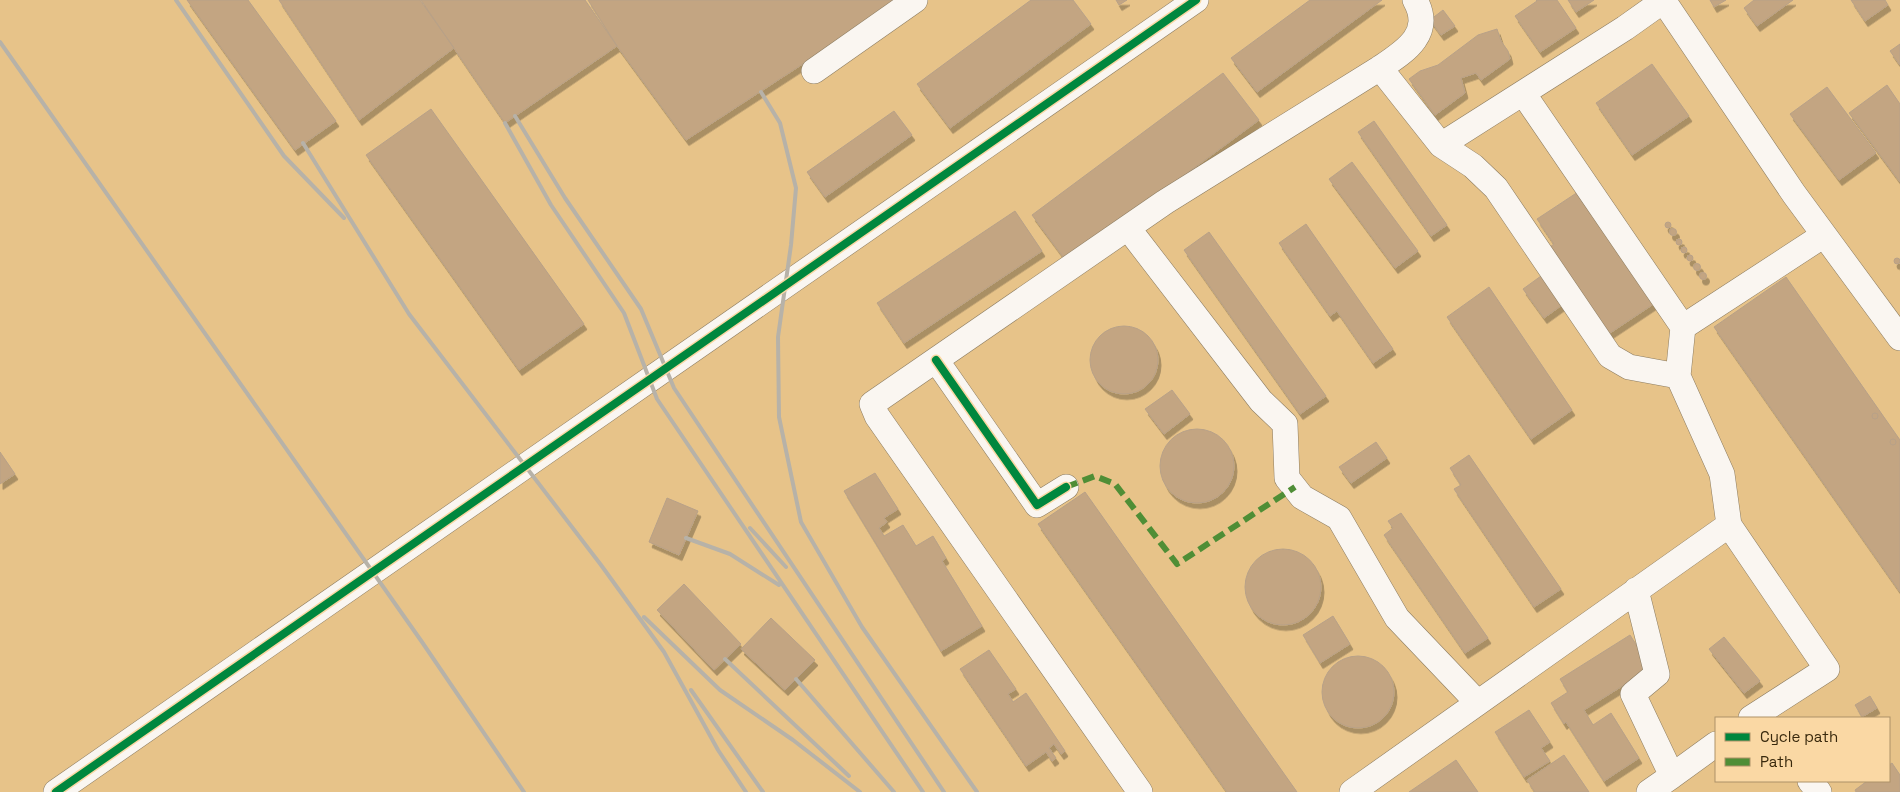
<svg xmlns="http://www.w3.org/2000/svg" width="1900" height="792" font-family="'Space Grotesk',sans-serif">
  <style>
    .built { fill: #e7c389; fill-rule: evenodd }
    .building { fill: #c3a582; stroke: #b8a188; filter: url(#shadow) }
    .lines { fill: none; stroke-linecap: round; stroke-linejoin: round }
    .minor-casing { stroke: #8c7c61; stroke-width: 26 }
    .minor { stroke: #faf6f1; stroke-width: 25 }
    .rail { stroke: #b7b2a8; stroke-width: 4 }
    .quiet { stroke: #4f8e36; stroke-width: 6; stroke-dasharray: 12 6; stroke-linecap: butt }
    .cycleway-casing { stroke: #fad8a4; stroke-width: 11 }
    .cycleway { stroke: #00873e; stroke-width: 8 }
  </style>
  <defs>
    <filter id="shadow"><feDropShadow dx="3" dy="5.5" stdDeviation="0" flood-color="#0004"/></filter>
  </defs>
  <rect width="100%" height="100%" fill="#dcc4a0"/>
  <path class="built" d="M0 0H1900V792H0ZM1716 718H1889V781H1716Z"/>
  <path class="building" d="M187 0H248L336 121 295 150Z
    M279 0H420L454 48 359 120Z
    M421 0H585L617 46 505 123Z
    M588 0H901L686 140 617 46Z
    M1031 0H1073L1091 24 950 128 917 84Z
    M1116 0H1127L1119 5Z
    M1310 0H1382L1257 92 1231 58Z
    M1536 0H1557L1576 28 1540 52 1515 16 1537 1Z
    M1568 0H1594L1576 12Z
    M1710 0H1726L1714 7Z
    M1754 0H1793L1757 26 1744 8Z
    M1851 0H1885L1888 5 1865 21Z
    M1443 10 1455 26 1441 35 1430 20Z
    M1497 29 1501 41 1508 51 1510 59 1481 80 1476 73 1461 78 1465 93 1435 115 1409 79 1420 71 1438 65 1478 35Z
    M1900 44V65L1890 51Z
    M1652 64 1689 116 1632 155 1596 103Z
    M1223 73 1259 120 1067 262 1032 215Z
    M1887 85 1900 104V182L1849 113Z
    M1827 87 1876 153 1839 180 1790 114Z
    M431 109 584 324 519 370 366 155Z
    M894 111 912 135 825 197 807 172Z
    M1374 121 1447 225 1431 236 1358 132Z
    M1352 162 1418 251 1395 268 1329 179Z
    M1581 190 1655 303 1601 339 1543 252 1554 244 1537 219Z
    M1015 211 1042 251 904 343 877 303Z
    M1665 225a3 3 0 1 1 6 0a3 3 0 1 1-6 0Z
    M1306 224 1393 349 1373 363 1337 311 1330 316 1279 243Z
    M1669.5 232a3.5 3.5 0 1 1 7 0a3.5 3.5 0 1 1-7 0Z
    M1209 232 1326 396 1300 414 1184 250Z
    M1676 242a3 3 0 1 1 6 0a3 3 0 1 1-6 0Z
    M1681 250a3 3 0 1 1 6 0a3 3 0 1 1-6 0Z
    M1687 258a3 3 0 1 1 6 0a3 3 0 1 1-6 0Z
    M1894 261a3 3 0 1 1 6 0a3 3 0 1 1-6 0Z
    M1693.5 267a3.5 3.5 0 1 1 7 0a3.5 3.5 0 1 1-7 0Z
    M1699.5 276a3.5 3.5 0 1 1 7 0a3.5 3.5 0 1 1-7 0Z
    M1541 276 1562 305 1544 318 1523 289Z
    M1786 277 1900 440V592L1714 327Z
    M1489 287 1572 410 1531 439 1447 317Z
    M1090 360a34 34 0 1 1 68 0a34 34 0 1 1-68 0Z
    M1172 390 1190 414 1164 434 1145 409Z
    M1872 416a3 3 0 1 1 6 0a3 3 0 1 1-6 0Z
    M1160 466a37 37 0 1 1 74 0a37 37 0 1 1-74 0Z
    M1890 442a3 3 0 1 1 6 0a3 3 0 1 1-6 0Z
    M1376 442 1387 458 1351 483 1339 467Z
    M0 452 15 474 0 484Z
    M1469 455 1561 589 1534 607 1454 489 1461 485 1450 468Z
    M875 473 898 509 884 518 887 522 879 528 884 536 903 525 916 546 933 536 946 558 942 561 982 626 941 651 844 491Z
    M1085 492 1297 792H1227L1038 524Z
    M667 498 698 511 679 555 649 542Z
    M1401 513 1488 638 1465 653 1384 535 1393 528 1388 521Z
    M1245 587a38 38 0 1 1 76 0a38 38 0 1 1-76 0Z
    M684 584 741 644 714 670 657 610Z
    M1333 616 1350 644 1320 663 1303 635Z
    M771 618 815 660 785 690 741 649Z
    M1630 635 1651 668 1584 710 1593 725 1611 713 1639 758 1604 781 1566 722 1564 724 1551 703 1568 692 1560 679Z
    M1724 637 1760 681 1744 693 1709 649Z
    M989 650 1016 689 1008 694 1013 702 1026 693 1065 751 1061 754 1054 744 1049 748 1056 758 1052 761 1046 752 1026 766 960 669Z
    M1322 692a36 36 0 1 1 72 0a36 36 0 1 1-72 0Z
    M1870 696 1877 708 1862 717 1855 705Z
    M1529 710 1550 742 1541 748 1550 761 1524 777 1495 732Z
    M1564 755 1589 792H1535L1527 780Z
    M1456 760 1478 792H1409Z
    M1892 763 1900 775V792H1856L1855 790 1867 781H1889V765Z"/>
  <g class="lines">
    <defs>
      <path id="minor" d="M1663 0 1794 194 1900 338
        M1380 68C1404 52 1434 34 1415 0
        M814 71 915 0
        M1523 93 1683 327 1678 376 1722 474 1729 525
        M1441 145 1473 166 1496 188 1610 356 1629 367 1678 376
        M1128 228 1261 401 1285 424 1287 478 1302 497 1339 518 1397 618 1477 702
        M1683 327 1824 235
        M936 360 1037 505 1066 487
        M1636 590 1657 674 1633 694 1672 776 1649 792
        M1672 776 1716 744
        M1810 781 1819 792
        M56 792 1196 0
        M1140 792 877 416 872 404 1165 202 1380 68 1441 145 1625 28 1663 1
        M1352 792 1729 525 1827 669 1751 718"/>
    </defs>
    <use href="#minor" class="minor-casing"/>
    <use href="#minor" class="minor"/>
    <path class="rail" d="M176 0 284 156 344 218
      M0 42 422 642 524 792
      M761 92 780 123 796 188 791 245 778 337 779 417 801 522 862 627 977 792
      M515 116 565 198 641 309 674 388 944 792
      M505 123 551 205 624 313 657 399 923 792
      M303 143 409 314 601 565 664 652 718 750 746 792
      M750 528 786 567
      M686 538 730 554 779 585
      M644 617 720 690 793 740 860 792
      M725 659 849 776
      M796 679 894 792
      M691 690 763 792"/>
    <path class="quiet" d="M1066 487 1095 476 1115 484 1177 564 1295 487"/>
    <defs>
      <path id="cycleway" d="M936 360 1037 505 1066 487
        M56 792 1196 0"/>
    </defs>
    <use href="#cycleway" class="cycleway-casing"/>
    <use href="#cycleway" class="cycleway"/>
  </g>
  <rect x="1715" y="717" width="175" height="65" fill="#fad8a4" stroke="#ad9268"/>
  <rect x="1725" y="733" width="25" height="8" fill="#00873e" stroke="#ad9268"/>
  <text x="1760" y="742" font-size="15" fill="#39290d">Cycle path</text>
  <rect x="1725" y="758" width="25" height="8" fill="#4f8e36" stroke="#ad9268"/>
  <text x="1760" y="767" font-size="15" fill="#39290d">Path</text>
</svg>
